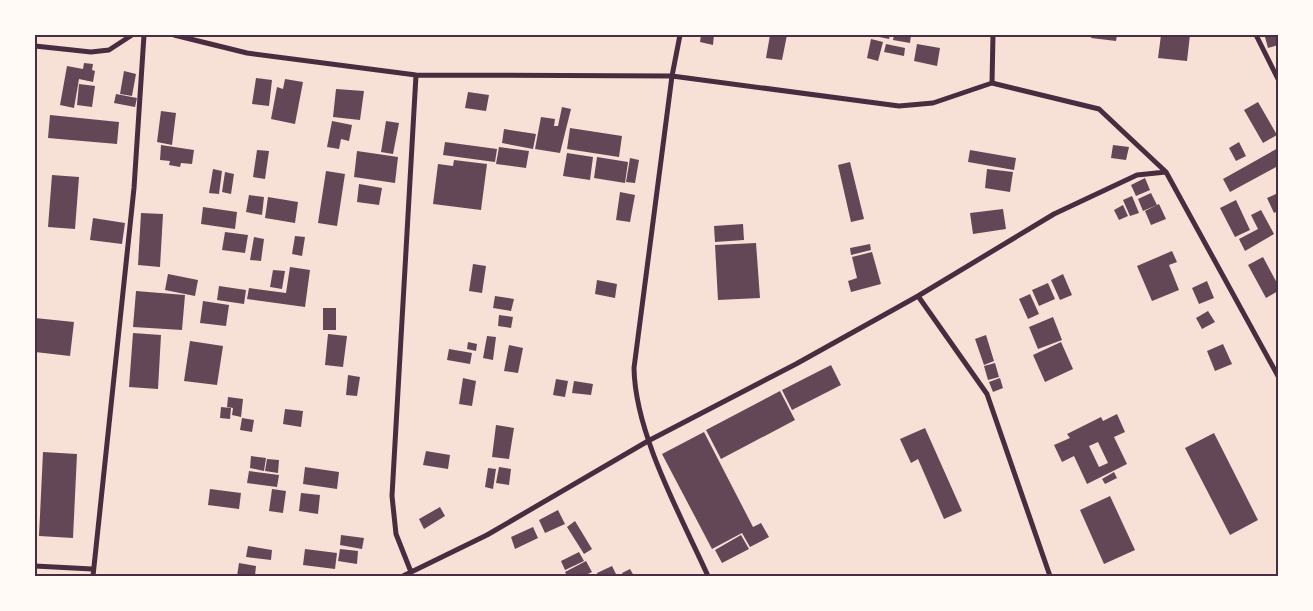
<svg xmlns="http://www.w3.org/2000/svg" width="1313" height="611" font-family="Spectral,serif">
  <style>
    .building { fill: #644757; fill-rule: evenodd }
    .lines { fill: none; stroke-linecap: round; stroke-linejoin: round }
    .minor { stroke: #4a2c40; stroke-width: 5 }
    .neatline { fill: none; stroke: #4a2c40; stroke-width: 2 }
  </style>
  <rect width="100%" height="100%" fill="#f7e1d7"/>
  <path class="building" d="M701 35H714L713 45 700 42Z
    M770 35H787L782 60 766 58Z
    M870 35H890L889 39Z
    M894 35H911L910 43 893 40Z
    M1092 35H1117L1116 41 1091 38Z
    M1161 35H1190L1187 61 1158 58Z
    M1272 35H1278V45L1268 48 1265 37Z
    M871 39 883 42 878 61 867 58Z
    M886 44 905 48 904 56 884 52Z
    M917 44 940 48 937 66 914 61Z
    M84 63 93 64 92 70 95 71 93 82 79 79 74 108 60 105 67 66 83 69Z
    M124 71 136 74 132 96 120 94Z
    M256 78 272 80 269 106 252 104Z
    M285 79 303 82 295 124 271 119 277 87 283 89Z
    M79 84 95 86 92 107 77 105Z
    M336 89 364 91 360 120 333 117Z
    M468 92 489 95 486 111 465 108Z
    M116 94 137 98 135 107 114 103Z
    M1258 102 1277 135 1263 143 1244 110Z
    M562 107 571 109 560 153 535 149 541 117 555 119 554 126H558Z
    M161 111 176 113 172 145 157 142Z
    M50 115 119 122 117 144 48 138Z
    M332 121 352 125 349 141 341 139 339 149 327 147Z
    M386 121 399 123 393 154 381 152Z
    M570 128 622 136 619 157 567 149Z
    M504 129 536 134 533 149 502 143Z
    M445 142 497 149 495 162 443 155Z
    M1239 142 1246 156 1236 161 1229 148Z
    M161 145 194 150 192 164 181 163 180 167 169 165 170 161 160 160Z
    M1113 145 1129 147 1126 160 1111 158Z
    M499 147 529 151 526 168 496 164Z
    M1278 148V166L1230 192 1223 179Z
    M257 150 269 151 265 179 253 177Z
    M970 150 1016 158 1014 170 968 162Z
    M357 151 398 157 395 183 354 177Z
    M567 153 593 157 590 180 563 176Z
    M597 157 628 162 625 183 594 178Z
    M630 158 639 160 635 183 626 182Z
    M454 160 487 164 481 210 433 204 438 164 453 166Z
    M850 162 864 219 851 222 838 165Z
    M213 169 222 171 219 194 209 193Z
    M987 169 1013 172 1010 192 985 188Z
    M326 171 345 174 337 226 318 223Z
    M225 172 234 174 231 194 222 192Z
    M52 175 79 177 75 229 48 227Z
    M1145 178 1150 190 1136 196 1131 185Z
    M359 184 382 188 379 205 357 202Z
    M620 192 635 195 630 222 616 220Z
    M1151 193 1157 205 1143 211 1138 199Z
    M1278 193V211L1274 213 1267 198Z
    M249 195 264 197 262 215 246 212Z
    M1132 196 1139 213 1130 216 1123 200Z
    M268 197 298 202 295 223 265 218Z
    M1236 200 1250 230 1235 237 1220 208Z
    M1159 204 1166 219 1151 225 1145 211Z
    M1123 205 1128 216 1119 220 1114 210Z
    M203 207 237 212 235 229 201 224Z
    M1003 209 1006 229 973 234 970 213Z
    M1261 210 1274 234 1245 251 1239 239 1258 229 1251 215Z
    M141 213 163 214 160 267 138 265Z
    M93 218 125 223 122 244 90 240Z
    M743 224 744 240 715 242 714 226Z
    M225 232 248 235 245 253 222 250Z
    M295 236 305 237 302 256 292 254Z
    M254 237 264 239 261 261 250 260Z
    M756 243 760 298 718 300 715 245Z
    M870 244 871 250 851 255 850 248Z
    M1172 251 1177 262 1169 265 1179 290 1152 301 1137 266Z
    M872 252 881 284 851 292 848 281 857 278 852 257Z
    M1263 257 1278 285V291L1266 298 1248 265Z
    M473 264 486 266 482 293 469 291Z
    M290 267 310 270 305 307 247 299 249 288 286 293Z
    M273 270 285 271 282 289 270 287Z
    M168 274 198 280 195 296 165 290Z
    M1063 274 1072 295 1060 300 1051 280Z
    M597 280 617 284 615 298 595 294Z
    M1207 281 1214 298 1199 304 1192 288Z
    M1048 283 1055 299 1039 306 1032 290Z
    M219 286 246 290 244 304 217 300Z
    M136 291 185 295 182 330 133 327Z
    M1030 294 1039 314 1028 319 1019 299Z
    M495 296 514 299 511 311 493 308Z
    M203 301 229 305 226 326 200 323Z
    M323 308H336V330H323Z
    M1208 311 1215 322 1202 329 1196 318Z
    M499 315 513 317 511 328 498 326Z
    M1053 317 1062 340 1038 349 1029 327Z
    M35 318 74 322 70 356 35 352Z
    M133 333 161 335 158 389 129 387Z
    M328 334 347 336 343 367 325 365Z
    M986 335 994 361 984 365 975 339Z
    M487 336 496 337 493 360 483 358Z
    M190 341 223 346 217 385 184 381Z
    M468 342 477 344 476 351 467 349Z
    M1061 342 1073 369 1045 382 1033 355Z
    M1223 344 1232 364 1215 371 1207 351Z
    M509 345 523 348 518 373 504 371Z
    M449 349 472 353 470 364 447 360Z
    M995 363 999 377 988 380 984 366Z
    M831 365 841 385 792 410 782 390Z
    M348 375 360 377 357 396 346 395Z
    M463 378 476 381 472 406 459 404Z
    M1000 378 1003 388 993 392 989 382Z
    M556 379 568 381 565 397 553 395Z
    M574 381 593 384 591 395 572 393Z
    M780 391 795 420 721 459 706 430Z
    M228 397 243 399 241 417 232 415 233 408 227 407Z
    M221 407 231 408 230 419 220 418Z
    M285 409 303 411 301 427 283 424Z
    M1117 414 1125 432 1114 437 1127 464 1087 484 1074 456 1062 462 1054 445 1070 438 1067 434 1101 417 1103 421ZM1098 442 1108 463 1099 467 1089 446Z
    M242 418 254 420 252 432 240 430Z
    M496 425 514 428 509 459 492 457Z
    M925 428 962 511 944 519 918 459 911 463 900 439Z
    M704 432 753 527 761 523 769 537 750 547 742 533 712 549 662 454Z
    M1214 433 1258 520 1230 535 1185 448Z
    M426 451 450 455 448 469 423 465Z
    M43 452 77 454 73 538 39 536Z
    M251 456 266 458 264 471 250 468Z
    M267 459 279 460 278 473 265 471Z
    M305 467 339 472 337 489 303 484Z
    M499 467 511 469 509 485 496 483Z
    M488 468 496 469 493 489 485 487Z
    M249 471 279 475 277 487 247 483Z
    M1114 472 1117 478 1105 484 1102 479Z
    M210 489 241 493 239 509 208 505Z
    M272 489 286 491 283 513 269 511Z
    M301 493 320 495 318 514 299 511Z
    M1110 496 1135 550 1104 564 1080 510Z
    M440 507 445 516 424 529 419 519Z
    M558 510 565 524 545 533 539 520Z
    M575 521 592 549 584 554 567 527Z
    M533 527 538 538 515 549 511 537Z
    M341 535 364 538 362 549 340 545Z
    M741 535 749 549 722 563 715 550Z
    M248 546 272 550 271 560 246 557Z
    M305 549 337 553 335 569 303 565Z
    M340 549 358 551 357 564 338 561Z
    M579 552 584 561 565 570 561 561Z
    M586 561 592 572 584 576H567L565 572Z
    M239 563 256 566 255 576H237Z
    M612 566 617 576H598L597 573Z
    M630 569 634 576H623L622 573Z"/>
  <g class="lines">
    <path class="minor" d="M174 35 247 53 416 75 672 76 899 106 933 103 992 83 1099 109 1166 172
      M680 35 672 76 634 368C635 434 681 516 708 576
      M1256 35 1278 79
      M35 46 91 52 109 50 132 35
      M992 83 993 35
      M918 296 987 394 1050 576
      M35 566 92 569
      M411 572 396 534 392 496 416 75
      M93 576 134 188 144 35
      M403 576 487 535 648 441 796 364 918 296 1054 214 1137 175 1166 172 1278 376"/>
  </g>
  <rect width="1313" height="611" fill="none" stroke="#fffaf5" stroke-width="72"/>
  <rect x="36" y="36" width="1241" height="539" class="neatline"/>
</svg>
